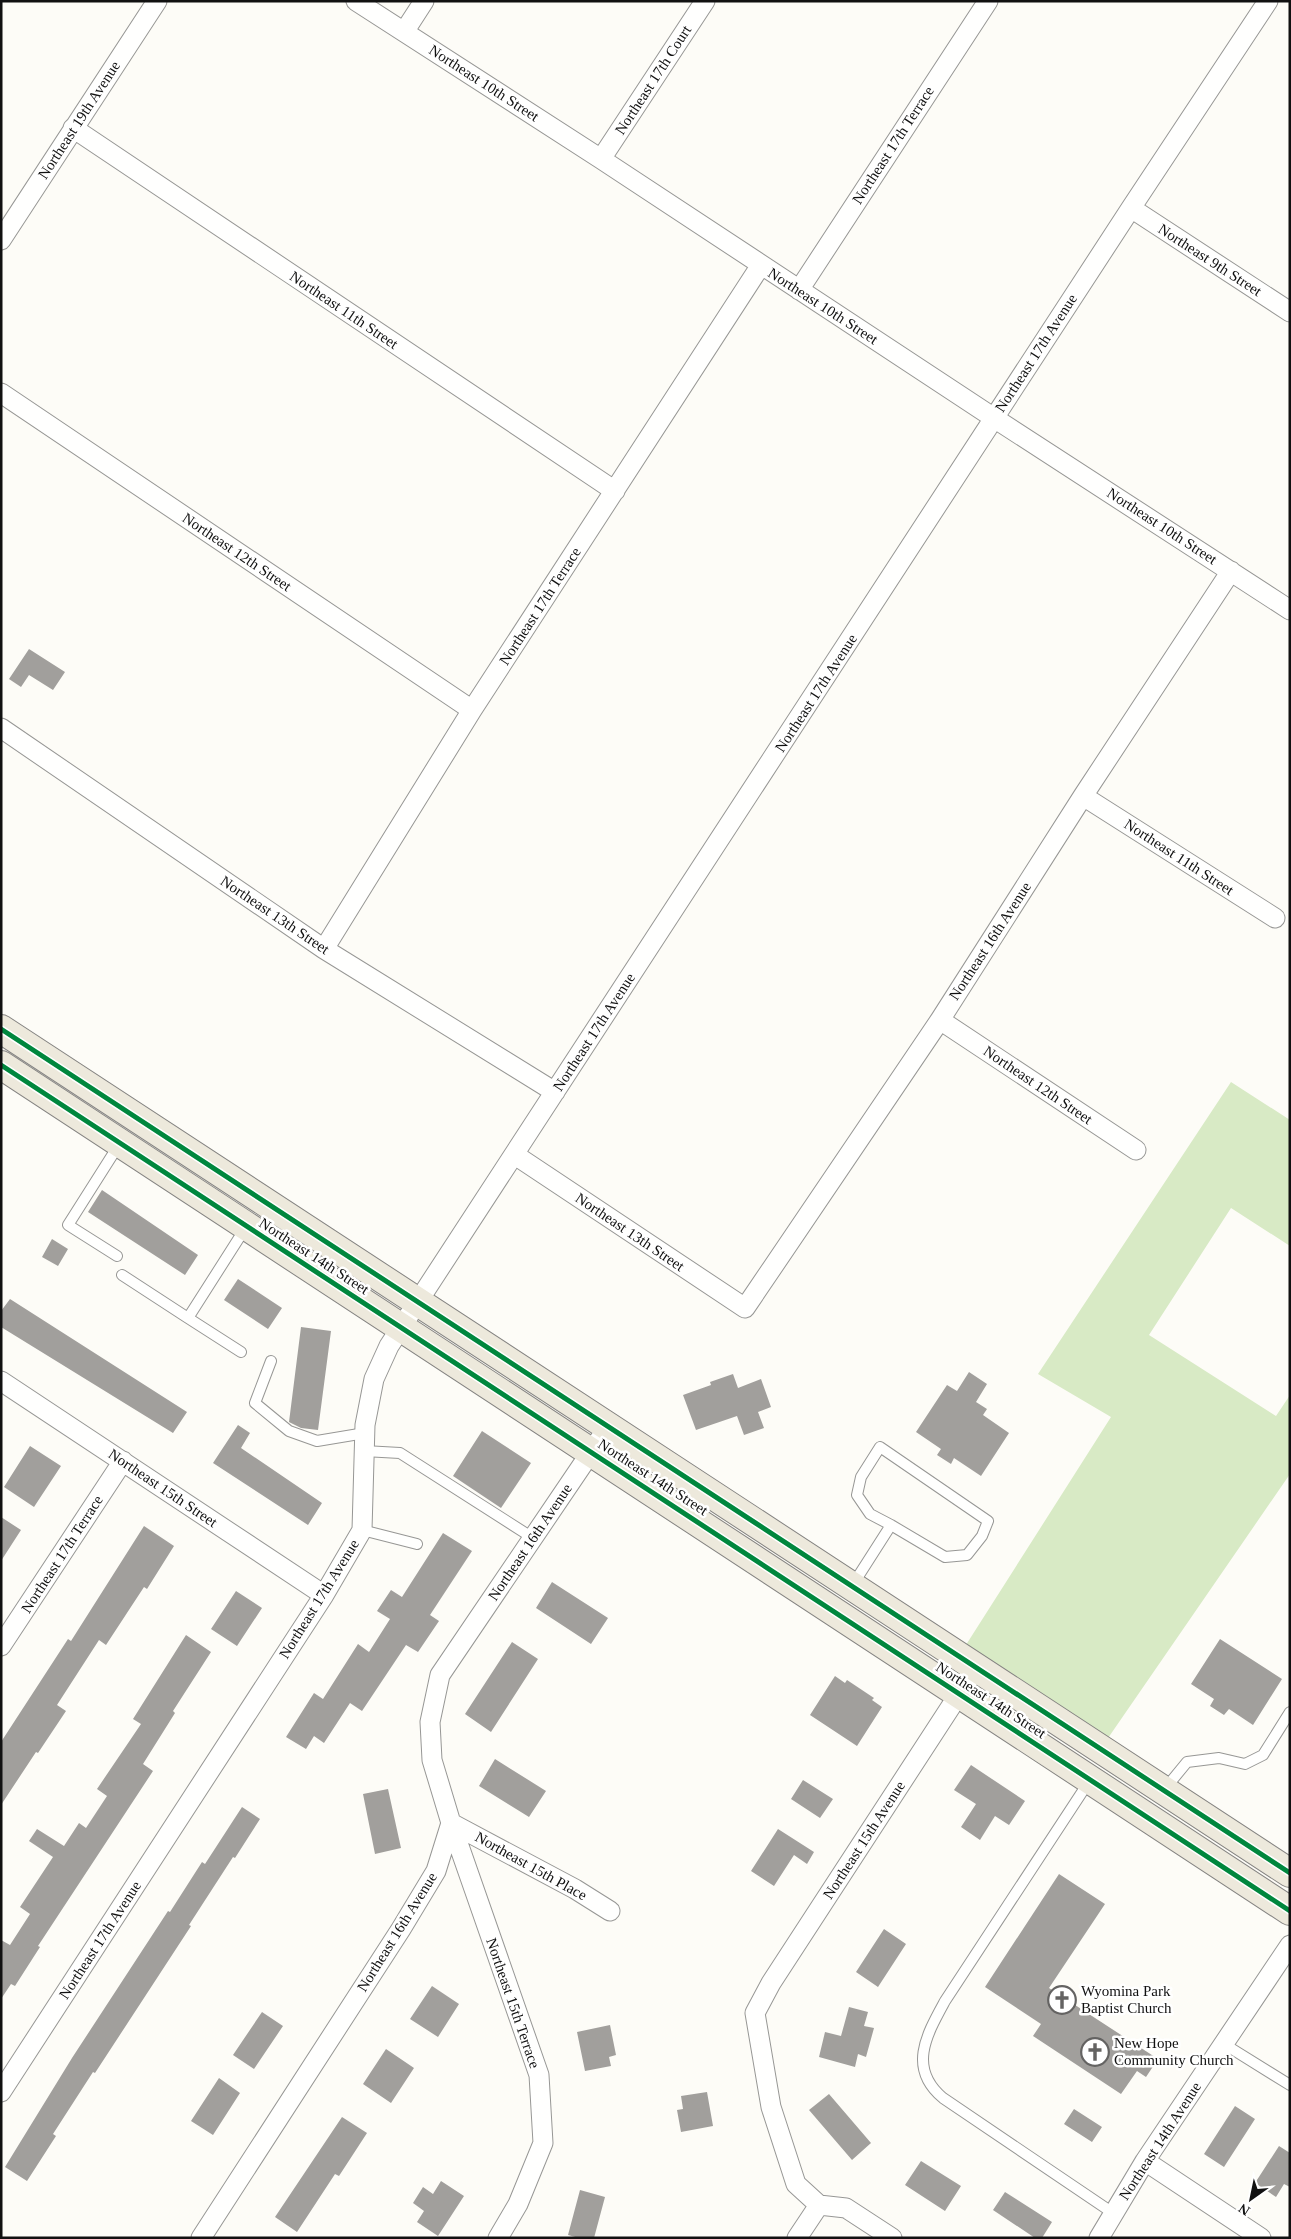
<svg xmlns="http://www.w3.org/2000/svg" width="1291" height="2239" font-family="'Times New Roman',serif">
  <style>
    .forest { fill: #d8eac5 }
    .building { fill: #a19f9c }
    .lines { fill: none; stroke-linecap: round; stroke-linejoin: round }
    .lane-casing { stroke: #979795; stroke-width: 12 }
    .street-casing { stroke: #979795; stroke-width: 21 }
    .primary-casing { stroke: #858482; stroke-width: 30 }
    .lane { stroke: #fffffe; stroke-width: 10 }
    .street { stroke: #fffffe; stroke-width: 19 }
    .primary { stroke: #ede9dc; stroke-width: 28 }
    .cycleway-casing { stroke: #fff; stroke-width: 8 }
    .cycleway { stroke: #00873e; stroke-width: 5 }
    .labels { text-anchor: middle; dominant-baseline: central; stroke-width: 5; stroke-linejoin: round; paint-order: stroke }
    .street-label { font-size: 15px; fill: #111; stroke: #fff }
    .poi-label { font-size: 15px; fill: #111; stroke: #fff; text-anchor: start }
  </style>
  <rect width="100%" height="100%" fill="#fdfcf7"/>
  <path class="forest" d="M1231 1082 1290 1120V1246L1231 1208 1149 1335 1276 1416 1290 1395V1474L1106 1741 964 1648 1111 1417 1038 1374Z"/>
  <path class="building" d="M29 649 65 672 53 690 29 675 21 687 9 679Z
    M102 1190 198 1255 185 1275 88 1212Z
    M52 1239 68 1249 58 1266 42 1257Z
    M238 1279 282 1308 268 1329 224 1300Z
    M10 1299 187 1412 173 1433 1 1327V1311Z
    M301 1327 331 1331 318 1430 301 1428 289 1422Z
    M969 1372 987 1384 976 1402 987 1409 983 1415 1009 1433 981 1476 954 1458 951 1464 937 1455 941 1449 916 1432 947 1385 957 1391Z
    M733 1374 738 1388 761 1379 771 1407 758 1412 764 1428 744 1435 737 1416 696 1430 683 1395 711 1385 710 1382Z
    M238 1425 250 1433 241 1448 322 1503 308 1525 213 1463Z
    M482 1431 531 1463 501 1508 453 1476Z
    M30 1446 61 1466 34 1507 4 1487Z
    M1 1517 21 1530 1 1561Z
    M144 1526 174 1546 147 1589 144 1587 106 1645 99 1640 57 1705 66 1711 38 1753 36 1752 1 1805V1742L68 1639 71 1641Z
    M443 1533 472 1551 430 1615 439 1621 418 1652 406 1645 362 1711 350 1703 324 1743 314 1736 306 1749 286 1737 314 1693 323 1699 358 1644 369 1652 390 1619 377 1611 391 1590 402 1597Z
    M552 1582 608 1618 591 1644 536 1608Z
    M236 1591 262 1608 237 1646 211 1629Z
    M186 1635 211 1652 173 1711 175 1713 143 1764 153 1771 38 1946 40 1947 15 1986 11 1984 1 1999V1940L10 1945 30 1914 20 1907 53 1857 29 1841 37 1829 64 1846 79 1823 86 1828 107 1796 97 1789 141 1724 133 1719Z
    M1220 1639 1282 1679 1253 1725 1229 1709 1224 1715 1210 1706 1214 1699 1191 1684Z
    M512 1642 538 1659 491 1732 465 1714Z
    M835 1676 845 1683 847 1680 874 1698 872 1700 882 1707 857 1746 810 1715Z
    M495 1759 546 1791 529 1817 479 1786Z
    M971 1765 1025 1801 1009 1825 995 1816 980 1840 961 1827 976 1804 954 1790Z
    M803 1780 833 1799 820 1818 791 1799Z
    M388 1789 401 1848 375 1854 363 1794Z
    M242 1807 260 1819 235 1858 233 1857 189 1925 191 1926 95 2073 93 2072 53 2134 56 2136 27 2181 5 2167 72 2058 168 1911 170 1912 202 1862 205 1864Z
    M778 1829 814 1852 807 1864 794 1855 774 1886 751 1871Z
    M1059 1874 1105 1904 1049 1988 1158 2059 1146 2077 1137 2071 1121 2094 1033 2036 1041 2024 985 1987Z
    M884 1929 906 1944 878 1987 856 1972Z
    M432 1986 459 2004 438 2037 410 2019Z
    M849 2007 868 2012 864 2026 874 2028 866 2057 858 2054 855 2067 819 2057 825 2032 841 2036Z
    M262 2012 283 2026 254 2069 233 2055Z
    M610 2025 616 2055 609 2057 611 2066 585 2071 577 2032Z
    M386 2049 414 2068 391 2103 363 2084Z
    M219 2078 240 2093 213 2135 191 2121Z
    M707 2092 713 2126 681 2132 677 2110 683 2109 681 2096Z
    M829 2094 871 2143 852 2160 809 2110Z
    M1235 2106 1255 2119 1224 2167 1204 2154Z
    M1074 2109 1102 2127 1092 2142 1064 2124Z
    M342 2117 367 2133 339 2176 335 2174 297 2232 275 2217Z
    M1279 2146 1290 2153V2187L1284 2184 1276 2197 1255 2183Z
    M921 2161 961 2186 945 2211 905 2185Z
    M441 2181 464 2196 438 2236 417 2222 424 2211 413 2203 423 2187 433 2194Z
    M580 2190 605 2197 594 2238H579L568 2235Z
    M1005 2192 1052 2222 1042 2238H1035L993 2210Z"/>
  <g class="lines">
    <defs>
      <path id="lane" d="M117 1256 68 1225 120 1143
        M122 1275 188 1318
        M241 1352 188 1318 246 1227
        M271 1361 255 1403 289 1431 317 1441 365 1433
        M364 1451 400 1453 533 1538
        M362 1530 417 1544
        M852 1586 891 1525 870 1514 857 1495 861 1477 880 1447 988 1521 982 1536 967 1555 945 1557 891 1525
        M1090 1780 945 2001C927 2034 907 2068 943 2098L1113 2213
        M1164 1790 1187 1762 1219 1758 1245 1764 1263 1755 1290 1712
        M1224 2044 1290 2085"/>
      <path id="street" d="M356 1 601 159 994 418 1290 610
        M404 32 424 1
        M73 128 615 491
        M601 159 705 1
        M1131 208 1290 312
        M1 240 157 1
        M799 290 988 1
        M1 393 472 710
        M1 728 324 949 555 1092
        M1083 796 1275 918
        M324 949 472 710 761 265
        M940 1020 1136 1150
        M515 1155 745 1308 940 1020 1083 796 1231 571
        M1 1381 324 1595
        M1 1646 123 1461
        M451 1823 539 2075 543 2143 518 2204 498 2238
        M451 1823 575 1889 610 1911
        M1 2092 324 1595 362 1530 365 1425 374 1379 389 1346 1131 208 1268 1
        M1145 2161 1261 2238
        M201 2238 401 1929 436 1871 451 1823 432 1760 430 1722 440 1675 608 1427
        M797 2238 819 2205
        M892 2238 846 2208 819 2205 796 2184 771 2107 755 2013 771 1983 976 1668
        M1099 2238 1145 2161 1290 1945"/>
      <path id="primary" d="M1 1029 1290 1873
        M1 1065 1290 1911"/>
    </defs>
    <use href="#lane" class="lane-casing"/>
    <use href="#street" class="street-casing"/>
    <use href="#primary" class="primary-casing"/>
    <use href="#lane" class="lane"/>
    <use href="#street" class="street"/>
    <use href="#primary" class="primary"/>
    <defs>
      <path id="cycleway" d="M1 1029 1290 1873
        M1 1065 1290 1911"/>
    </defs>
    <use href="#cycleway" class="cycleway-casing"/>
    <use href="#cycleway" class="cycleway"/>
  </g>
  <defs>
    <symbol id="church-ring" viewBox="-11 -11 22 22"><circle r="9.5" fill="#fff" stroke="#646362" stroke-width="1.5"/><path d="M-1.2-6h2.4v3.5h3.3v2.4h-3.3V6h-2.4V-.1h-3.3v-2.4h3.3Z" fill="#646362"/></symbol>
  </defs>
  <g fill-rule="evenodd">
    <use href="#church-ring" x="1046" y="1984" width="32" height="32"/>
    <use href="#church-ring" x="1079" y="2036" width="32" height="32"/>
  </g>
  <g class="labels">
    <g class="street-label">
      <text transform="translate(653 80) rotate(-57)">Northeast 17th Court</text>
      <text transform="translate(484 83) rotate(33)">Northeast 10th Street</text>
      <text transform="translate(79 120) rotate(-57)">Northeast 19th Avenue</text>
      <text transform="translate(893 145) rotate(-57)">Northeast 17th Terrace</text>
      <text transform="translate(1210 260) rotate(33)">Northeast 9th Street</text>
      <text transform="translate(823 306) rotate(33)">Northeast 10th Street</text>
      <text transform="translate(344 310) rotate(34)">Northeast 11th Street</text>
      <text transform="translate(1036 353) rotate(-57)">Northeast 17th Avenue</text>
      <text transform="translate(1162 526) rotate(33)">Northeast 10th Street</text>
      <text transform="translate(237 552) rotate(34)">Northeast 12th Street</text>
      <text transform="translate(540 606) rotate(-57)">Northeast 17th Terrace</text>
      <text transform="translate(816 693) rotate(-57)">Northeast 17th Avenue</text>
      <text transform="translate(1179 857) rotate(33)">Northeast 11th Street</text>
      <text transform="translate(275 915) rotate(34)">Northeast 13th Street</text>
      <text transform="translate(990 941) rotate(-57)">Northeast 16th Avenue</text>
      <text transform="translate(594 1032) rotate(-57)">Northeast 17th Avenue</text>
      <text transform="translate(1038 1085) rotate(34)">Northeast 12th Street</text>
      <text transform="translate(630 1232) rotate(34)">Northeast 13th Street</text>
      <text transform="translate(314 1256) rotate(33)">Northeast 14th Street</text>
      <text transform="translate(653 1477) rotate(33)">Northeast 14th Street</text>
      <text transform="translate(163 1488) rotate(34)">Northeast 15th Street</text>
      <text transform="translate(530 1542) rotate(-56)">Northeast 16th Avenue</text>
      <text transform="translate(62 1554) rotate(-57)">Northeast 17th Terrace</text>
      <text transform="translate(319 1599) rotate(-58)">Northeast 17th Avenue</text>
      <text transform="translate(991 1700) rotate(33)">Northeast 14th Street</text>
      <text transform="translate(864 1840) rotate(-57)">Northeast 15th Avenue</text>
      <text transform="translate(531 1866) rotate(29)">Northeast 15th Place</text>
      <text transform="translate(397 1932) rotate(-58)">Northeast 16th Avenue</text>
      <text transform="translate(100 1940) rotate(-57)">Northeast 17th Avenue</text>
      <text transform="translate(513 2003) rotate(71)">Northeast 15th Terrace</text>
      <text transform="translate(1160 2141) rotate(-57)">Northeast 14th Avenue</text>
    </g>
    <g class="poi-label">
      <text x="1081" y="1991">Wyomina Park<tspan x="1081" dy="17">Baptist Church</tspan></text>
      <text x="1114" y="2043">New Hope<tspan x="1114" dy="17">Community Church</tspan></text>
    </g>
  </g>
  <rect width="1291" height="2239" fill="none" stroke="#111111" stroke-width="5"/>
  <g transform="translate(1251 2199) rotate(213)" stroke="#ffffff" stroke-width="4" paint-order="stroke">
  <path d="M0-4L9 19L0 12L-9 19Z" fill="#111111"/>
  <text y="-8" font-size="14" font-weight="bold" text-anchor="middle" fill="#111111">N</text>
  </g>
</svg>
